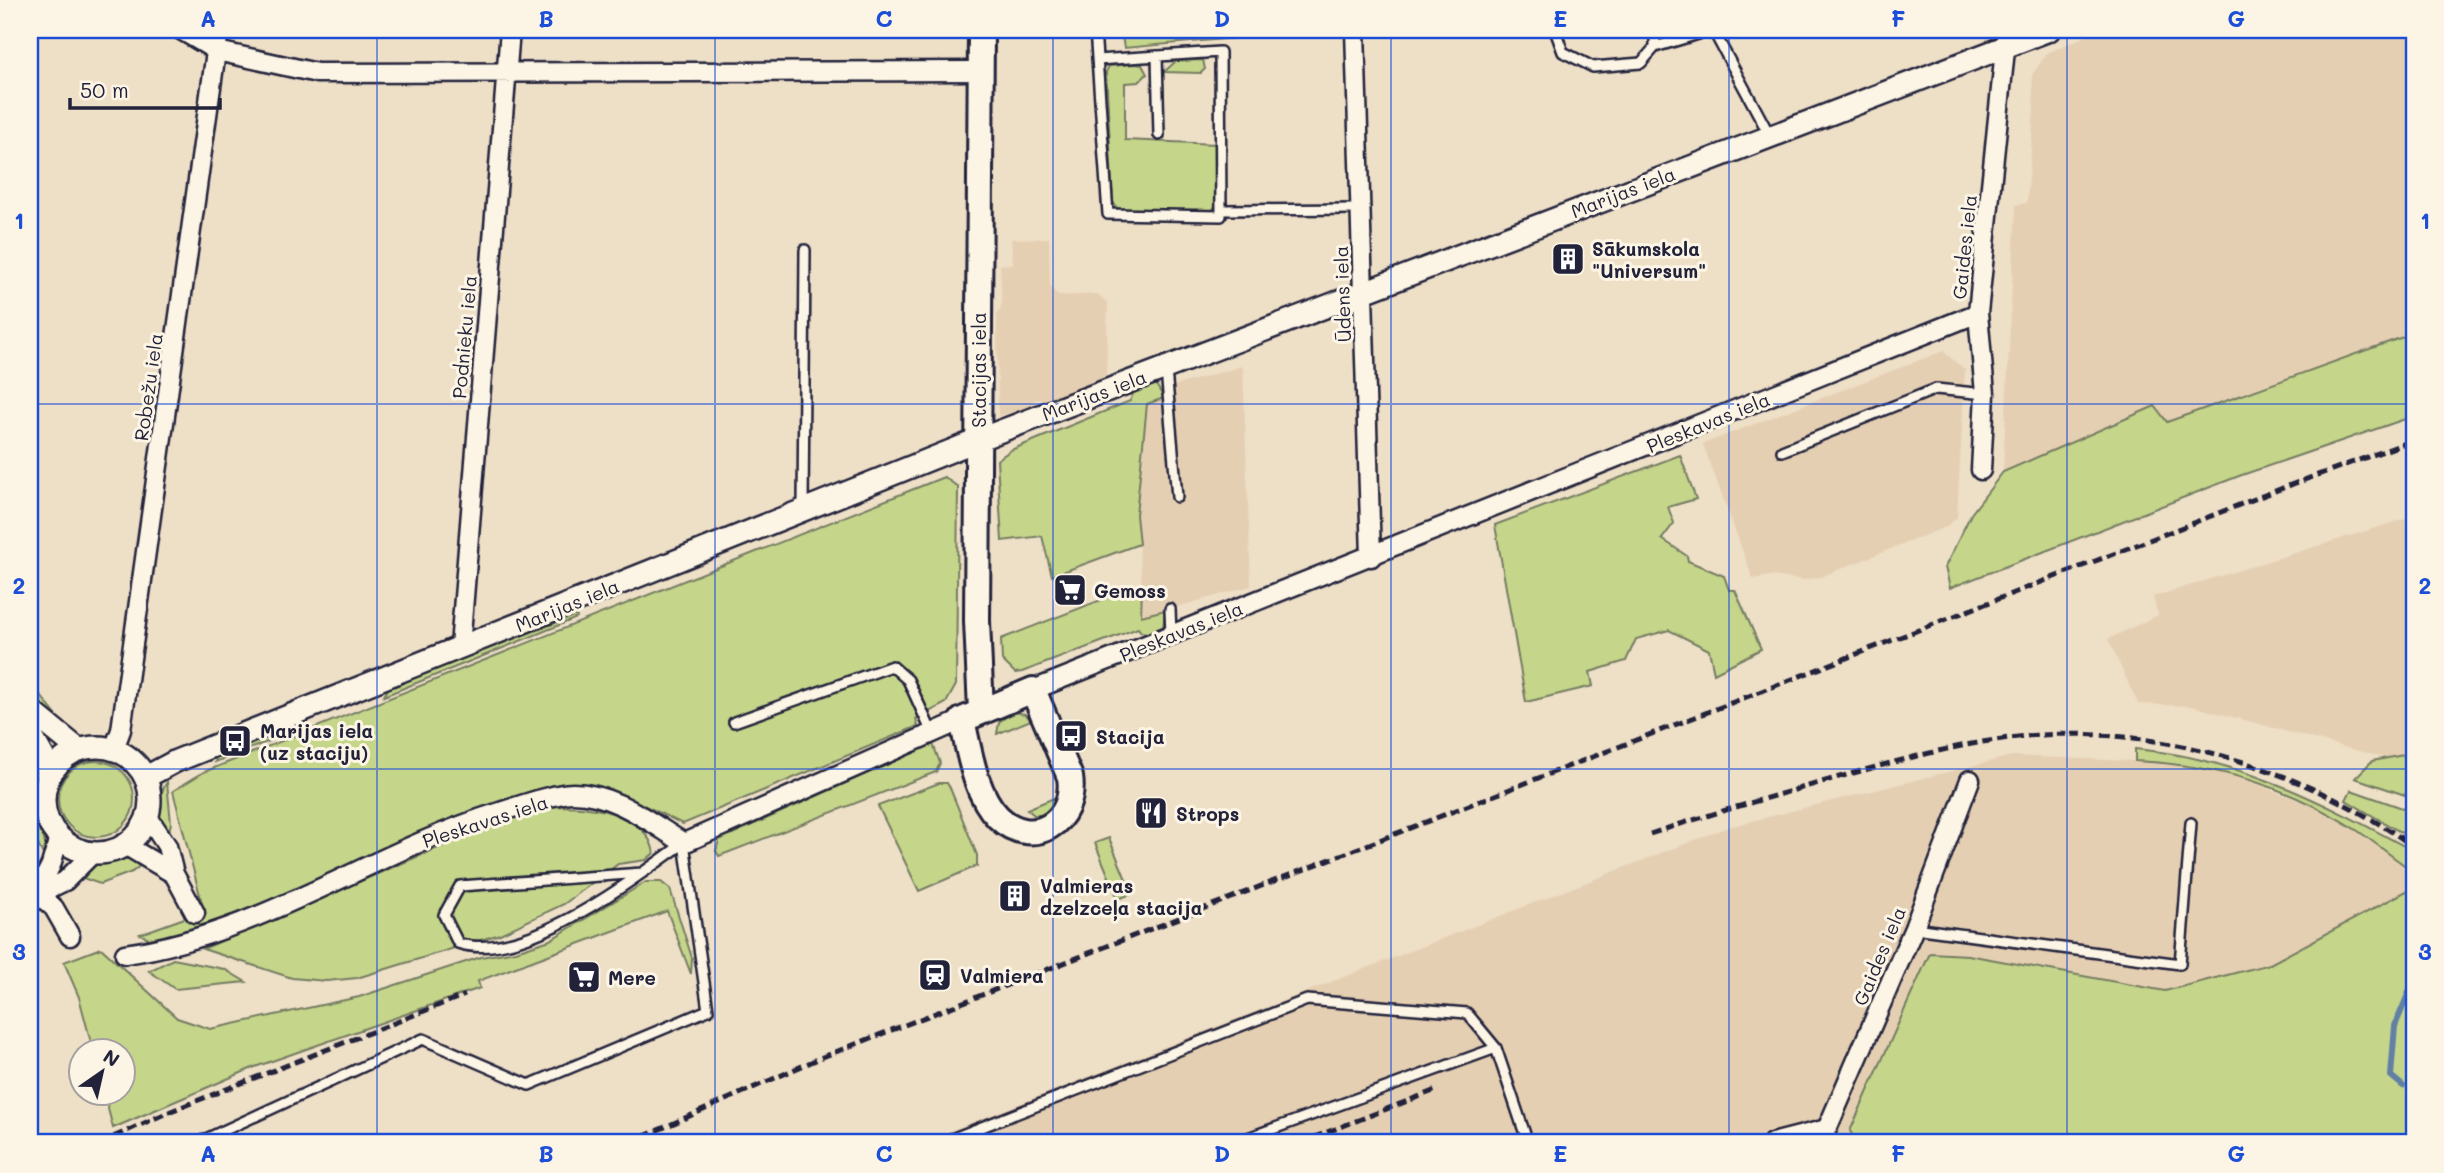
<svg xmlns="http://www.w3.org/2000/svg" width="2444" height="1173" font-family="Mali,sans-serif">
  <style>
    .built { fill: #e5cfb2 }
    .green { fill: #c5d68a; stroke: #747c62; stroke-width: 2 }
    .lines { fill: none; stroke-linecap: round; stroke-linejoin: round }
    .stream { stroke: #6280a3; stroke-width: 6 }
    .service-casing { stroke: #22223b; stroke-width: 14 }
    .minor-casing { stroke: #22223b; stroke-width: 23 }
    .tertiary-casing { stroke: #22223b; stroke-width: 26 }
    .secondary-casing { stroke: #22223b; stroke-width: 30 }
    .service { stroke: #fcf5e5; stroke-width: 9 }
    .minor { stroke: #fcf5e5; stroke-width: 18 }
    .tertiary { stroke: #fcf5e5; stroke-width: 21 }
    .secondary { stroke: #fcf5e5; stroke-width: 24 }
    .rail { stroke: #22223b; stroke-width: 5; stroke-dasharray: 10 5; stroke-linecap: butt }
    .grid { fill: none; stroke: #1d4ed8; stroke-width: 2; stroke-opacity: 0.55 }
    .labels { text-anchor: middle; dominant-baseline: central; stroke-width: 6; stroke-linejoin: round; paint-order: stroke }
    .street-label { font-size: 19px; fill: #22223b; stroke: #fcf5e5 }
    .poi-label { font-size: 19px; font-weight: bold; fill: #22223b; stroke: #fcf5e5; text-anchor: start }
    .neatline { fill: none; stroke: #1d4ed8; stroke-width: 2.5 }
    .grid-label { font-size: 23px; text-anchor: middle; font-weight: bold; fill: #1d4ed8 }
  </style>
  <rect width="100%" height="100%" fill="#eedfc7"/>
  <filter id="ink" filterUnits="userSpaceOnUse"><feTurbulence type="fractalNoise" baseFrequency=".0143" numOctaves="2"/><feDisplacementMap in="SourceGraphic" scale="14" xChannelSelector="R" yChannelSelector="G"/><feConvolveMatrix kernelMatrix="1 2 1 2 8 2 1 2 1" color-interpolation-filters="sRGB"/></filter>
  <g filter="url(#ink)">
    <path class="built" d="M2100 30H2414V333L2167 422 2003 472 2016 205 2027 203 2034 110 2032 75 2047 53Z
      M1049 238 1050 286 1058 296 1097 294 1108 303 1106 377 1054 398 1034 400 1033 407 998 416 997 315 1002 304 1000 265 1013 264 1011 239Z
      M1943 351 1965 370 1957 517 1946 527 1820 577 1804 580 1771 576 1753 579 1703 444Z
      M1243 366 1251 586 1141 617 1142 584 1136 515 1147 403 1167 397 1173 386Z
      M2414 516V766L2192 706 2138 704 2108 639 2158 615 2153 597Z
      M2012 756 2180 763 2217 769 2314 806 2358 831 2414 872V1143H919L1728 827Z"/>
    <path class="green" d="M1121 30H1246V37L1124 48Z
      M1203 60 1205 69 1201 73 1164 72 1176 61Z
      M1135 64 1142 65 1147 74 1139 82 1125 83V140L1216 144 1215 206 1211 212 1118 209 1113 202 1106 72 1109 66Z
      M2414 333V416L2239 476 1950 588 1945 567 1971 514 2003 472 2155 406 2167 422Z
      M1155 383 1164 398 1147 404 1136 515 1139 544 1052 576 1042 536 1002 541 997 460 1011 450 1130 401 1136 386Z
      M1680 455 1696 499 1668 507 1674 523 1662 539 1687 556 1688 561 1724 576 1729 590H1735L1761 649 1714 673 1709 650 1669 630 1636 639 1626 661 1590 672 1593 686 1526 702 1495 525Z
      M944 477 958 487 956 685 946 703 916 719 918 726 683 824C657 812 601 782 574 783 538 784 502 803 468 816 365 856 266 911 160 945L140 934 204 911 173 791 204 772Z
      M1142 584 1141 616 1165 610 1163 629 1152 634 1141 632 1138 628 1022 672 1015 673 1002 660 1001 639Z
      M576 615 577 618 384 696 389 687Z
      M30 682 56 715 55 721 30 693Z
      M1013 712 1025 714 1031 720 997 734 999 722Z
      M275 735 280 737 215 762 217 755Z
      M933 744 940 763 936 772 719 856 716 851 719 840Z
      M2135 749C2239 758 2323 802 2413 851L2414 872C2395 859 2377 844 2358 831 2286 785 2218 765 2135 761Z
      M2414 753V798L2355 778 2372 761Z
      M32 754C38 771 34 785 36 803 38 823 47 837 45 857 29 836 23 779 32 754Z
      M58 799a38 38 0 1 1 76 0a38 38 0 1 1-76 0Z
      M167 782 171 823 168 836C156 815 154 803 167 782Z
      M939 783H947L950 788 977 855V866L919 891 878 806Z
      M2351 790 2414 812V840L2346 800Z
      M1059 796 1060 801 1046 815H1034L1027 809Z
      M556 806C589 806 646 811 654 853L646 860 618 864 564 904 500 934 357 978 327 981 292 978 203 949 496 823Z
      M1109 838 1132 894 1118 899 1095 843Z
      M111 858 131 859 142 864 132 872 100 884 80 877 92 866Z
      M646 882H661L670 889 692 958 691 974 667 911 478 981 480 988 255 1067 113 1128 104 1093 122 1092V1050H93L79 997 64 962 101 948 177 1018 210 1029 359 997 481 957 516 951 550 940Z
      M2414 887V1143H1857L1850 1131 1930 953 1968 955 2165 991 2270 964Z
      M173 959 224 969 246 982 175 989 149 971Z"/>
    <g class="lines">
      <path class="stream" d="M2403 1086 2391 1076 2395 1026 2414 980"/>
      <defs>
        <path id="service" d="M1095 30 1096 44 1108 214 1221 216 1220 52 1097 60
          M1555 30 1563 52 1593 67 1641 63 1655 47V30
          M1713 30 1770 136
          M1655 47 1712 30
          M1157 56 1159 135
          M1223 210 1360 209
          M1166 370 1177 497
          M1782 451 1936 389 1985 394
          M803 509 805 250
          M1170 609 1171 635
          M734 722 892 666 908 680 932 733
          M1914 928 2180 964 2191 823
          M197 1143 423 1039 529 1085 708 1010 684 843C632 880 523 965 458 943L444 915 460 886 642 873
          M941 1143 1307 1000 1467 1013 1496 1048 1528 1143
          M1234 1143 1496 1048"/>
        <path id="minor" d="M181 30 217 51 317 73 981 71
          M1355 30 1371 557
          M1981 470 1985 394 1978 313 2007 30
          M460 647 510 30
          M1033 690 1978 313
          M114 749 121 730 219 30
          M148 817 167 846 174 874 195 913
          M125 845 174 874
          M37 893 51 865 59 837
          M37 893 54 908 70 936
          M30 898 65 881 93 853
          M125 954C249 937 359 862 476 820 498 813 552 793 573 793 614 793 651 823 684 843L962 720
          M1827 1129 1914 928 1970 780
          M1772 1143 1827 1129"/>
        <path id="tertiary" d="M30 710 79 750
          M30 733 44 758 48 779
          M44 800a53 53 0 1 1 106 0a53 53 0 1 1-106 0Z
          M146 777 176 761 993 434 2049 30"/>
        <path id="secondary" d="M981 30 977 621 981 711
          M1033 690 1070 777C1077 822 1032 850 998 817 975 794 969 750 962 720Z"/>
      </defs>
      <use href="#service" class="service-casing"/>
      <use href="#minor" class="minor-casing"/>
      <use href="#tertiary" class="tertiary-casing"/>
      <use href="#secondary" class="secondary-casing"/>
      <use href="#service" class="service"/>
      <use href="#minor" class="minor"/>
      <use href="#tertiary" class="tertiary"/>
      <use href="#secondary" class="secondary"/>
      <path class="rail" d="M1650 834C1710 814 1771 797 1832 779 1894 762 1955 744 2018 737 2154 722 2304 768 2414 847
        M100 1143 171 1111 465 995
        M629 1143 820 1058 2293 484 2414 440
        M1299 1143 1436 1090"/>
    </g>
  </g>
  <path class="grid" d="M377 30V1143M715 30V1143M1053 30V1143M1391 30V1143M1729 30V1143M2067 30V1143M30 404H2414M30 769H2414"/>
  <defs>
    <symbol id="building-square" viewBox="-11 -11 22 22"><rect x="-9" y="-9" width="18" height="18" rx="4" fill="#22223b" stroke="#fcf5e5"/><path d="M-4-6H4V6H1V3H-1V6H-4ZM-2.5-4.3h1.7v1.8h-1.7ZM.8-4.3h1.7v1.8H.8ZM-2.5-1h1.7V.8h-1.7ZM.8-1h1.7V.8H.8Z" fill="#fff"/></symbol>
    <symbol id="supermarket-square" viewBox="-11 -11 22 22"><rect x="-9" y="-9" width="18" height="18" rx="4" fill="#22223b" stroke="#fcf5e5"/><path d="M-6-5.5h2.5l.6 2H6L4.5 2H-2.5L-4.4-4H-6ZM-1.5 3.2a1.3 1.3 0 1 0 .1 0ZM3 3.2a1.3 1.3 0 1 0 .1 0Z" fill="#fff"/></symbol>
    <symbol id="bus-square" viewBox="-11 -11 22 22"><rect x="-9" y="-9" width="18" height="18" rx="4" fill="#22223b" stroke="#fcf5e5"/><path d="M-5-6H5V4H4V6H2V4H-2V6H-4V4H-5ZM-3.5-4V0h7V-4ZM-3.5 1.2v1.5H-2V1.2ZM2 1.2v1.5H3.5V1.2Z" fill="#fff"/></symbol>
    <symbol id="restaurant-square" viewBox="-11 -11 22 22"><rect x="-9" y="-9" width="18" height="18" rx="4" fill="#22223b" stroke="#fcf5e5"/><path d="M-5-6h1v4h1v-4h1v4h1v-4h1v5L-1.5 .5V6h-2V.5L-5-1ZM5-6V6H3V1.5H1.5Q1.5-4 5-6Z" fill="#fff"/></symbol>
    <symbol id="station-square" viewBox="-11 -11 22 22"><rect x="-9" y="-9" width="18" height="18" rx="4" fill="#22223b" stroke="#fcf5e5"/><path d="M-3-6H3Q5-6 5-4V2Q5 4 3 4L4.5 6H3L1.5 4h-3L-3 6H-4.5L-3 4Q-5 4-5 2V-4Q-5-6-3-6ZM-3.5-4v3h7v-3ZM-3.5 1v1.5H-2V1ZM2 1v1.5H3.5V1Z" fill="#fff"/></symbol>
  </defs>
  <g fill-rule="evenodd">
    <use href="#building-square" x="1549" y="240" width="38" height="38"/>
    <use href="#supermarket-square" x="1051" y="571" width="38" height="38"/>
    <use href="#bus-square" x="1052" y="717" width="38" height="38"/>
    <use href="#bus-square" x="216" y="722" width="38" height="38"/>
    <use href="#restaurant-square" x="1132" y="794" width="38" height="38"/>
    <use href="#building-square" x="996" y="877" width="38" height="38"/>
    <use href="#station-square" x="916" y="956" width="38" height="38"/>
    <use href="#supermarket-square" x="565" y="958" width="38" height="38"/>
  </g>
  <g class="labels">
    <g class="street-label">
      <text transform="translate(1623 192) rotate(-21)">Marijas iela</text>
      <text transform="translate(1964 247) rotate(-84)">Gaides iela</text>
      <text transform="translate(1342 294) rotate(-92)">Ūdens iela</text>
      <text transform="translate(464 337) rotate(-85)">Podnieku iela</text>
      <text transform="translate(978 370) rotate(-90)">Stacijas iela</text>
      <text transform="translate(148 387) rotate(-82)">Robežu iela</text>
      <text transform="translate(1094 395) rotate(-21)">Marijas iela</text>
      <text transform="translate(1708 422) rotate(-22)">Pleskavas iela</text>
      <text transform="translate(567 605) rotate(-22)">Marijas iela</text>
      <text transform="translate(1181 631) rotate(-22)">Pleskavas iela</text>
      <text transform="translate(485 821) rotate(-18)">Pleskavas iela</text>
      <text transform="translate(1879 956) rotate(-67)">Gaides iela</text>
    </g>
    <g class="poi-label">
      <text x="1592" y="248">Sākumskola<tspan x="1592" dy="22">"Universum"</tspan></text>
      <text x="1094" y="590">Gemoss</text>
      <text x="260" y="730">Marijas iela<tspan x="260" dy="22">(uz staciju)</tspan></text>
      <text x="1096" y="736">Stacija</text>
      <text x="1176" y="813">Strops</text>
      <text x="1040" y="885">Valmieras<tspan x="1040" dy="22">dzelzceļa stacija</tspan></text>
      <text x="960" y="975">Valmiera</text>
      <text x="608" y="977">Mere</text>
    </g>
  </g>
  <rect width="2444" height="1173" fill="none" stroke="#fcf5e5" stroke-width="77"/>
  <g transform="translate(102 1072) rotate(34)"><circle r="33" fill="#fcf5e5" stroke="#a5a1a1" stroke-width="2"/>
  <path d="M0-5L12 26L0 18L-12 26Z" fill="#22223b"/>
  <text y="-10" font-size="19" font-weight="bold" text-anchor="middle" fill="#22223b">N</text>
  </g>
  <path d="M70 98v10h150v-10" fill="none" stroke="#22223b" stroke-width="3.5"/>
  <text x="80" y="98" font-size="21" fill="#22223b" stroke="#fcf5e5" stroke-width="5" paint-order="stroke">50 m</text>
  <rect x="38" y="38" width="2368" height="1096" class="neatline"/>
  <g class="grid-label">
    <text x="208" y="27">A</text>
    <text x="546" y="27">B</text>
    <text x="884" y="27">C</text>
    <text x="1222" y="27">D</text>
    <text x="1560" y="27">E</text>
    <text x="1898" y="27">F</text>
    <text x="2236" y="27">G</text>
    <text x="19" y="229">1</text>
    <text x="2425" y="229">1</text>
    <text x="19" y="594">2</text>
    <text x="2425" y="594">2</text>
    <text x="19" y="960">3</text>
    <text x="2425" y="960">3</text>
    <text x="208" y="1162">A</text>
    <text x="546" y="1162">B</text>
    <text x="884" y="1162">C</text>
    <text x="1222" y="1162">D</text>
    <text x="1560" y="1162">E</text>
    <text x="1898" y="1162">F</text>
    <text x="2236" y="1162">G</text>
  </g>
</svg>
